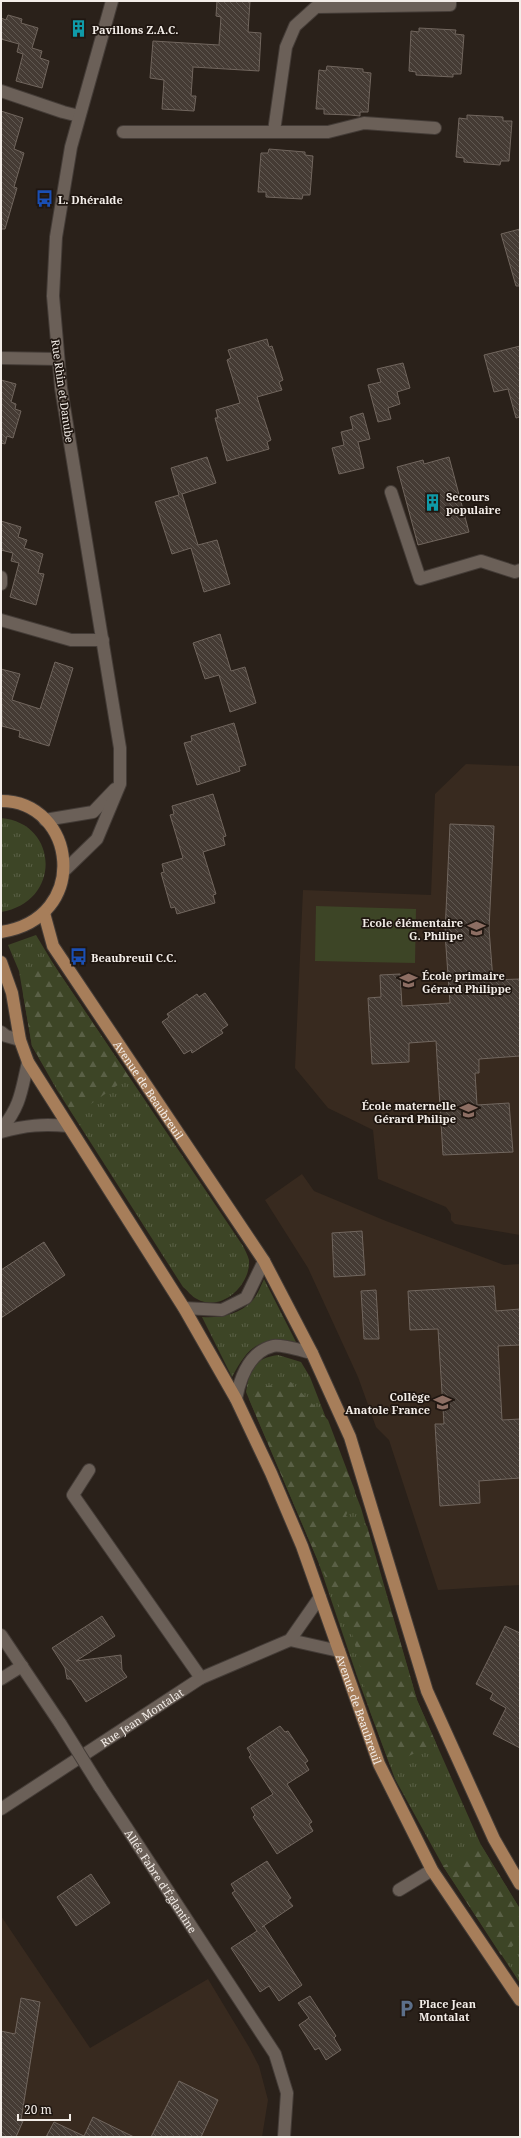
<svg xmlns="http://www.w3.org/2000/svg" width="521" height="2138" font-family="'Noto Serif',serif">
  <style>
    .built { fill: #382a1f }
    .grass { fill: url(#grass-tufts) }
    .forest { fill: url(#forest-firs) }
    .pitch { fill: #3d4526 }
    .building { fill: url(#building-back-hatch); stroke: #71665e }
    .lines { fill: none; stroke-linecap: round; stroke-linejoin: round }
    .minor-casing { stroke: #443c37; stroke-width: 14 }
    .major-casing { stroke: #443c37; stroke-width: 14 }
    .minor { stroke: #6b6058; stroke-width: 12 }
    .major { stroke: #a77e5a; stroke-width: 12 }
    .minor-bridge-casing { stroke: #443c37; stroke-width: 14; stroke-linecap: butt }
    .minor-bridge { stroke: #6b6058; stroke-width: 12 }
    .labels { text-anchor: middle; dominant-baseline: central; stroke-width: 3.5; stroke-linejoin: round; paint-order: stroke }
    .poi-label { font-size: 11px; font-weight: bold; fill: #f3ede8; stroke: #201711; text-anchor: start }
    .street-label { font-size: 11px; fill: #f3ede8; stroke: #201711 }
  </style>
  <defs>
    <pattern id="grass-tufts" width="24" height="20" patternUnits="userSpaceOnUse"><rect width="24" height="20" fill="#3d4526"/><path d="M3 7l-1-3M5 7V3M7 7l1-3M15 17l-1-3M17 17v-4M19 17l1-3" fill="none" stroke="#5a6046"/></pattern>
    <pattern id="forest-firs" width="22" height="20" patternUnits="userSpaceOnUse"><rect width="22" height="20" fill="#3d4526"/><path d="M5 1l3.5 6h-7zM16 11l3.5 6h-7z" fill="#5a6046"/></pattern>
    <pattern id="building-back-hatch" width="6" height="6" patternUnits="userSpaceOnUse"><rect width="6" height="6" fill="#453b34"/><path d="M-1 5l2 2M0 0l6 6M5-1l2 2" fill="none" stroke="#605851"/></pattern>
  </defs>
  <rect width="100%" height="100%" fill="#2a211a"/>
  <path class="built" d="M466 764 520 766V1235L455 1224 451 1220V1214L446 1207 378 1179 373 1130 328 1108 295 1068 303 890 431 895 435 794Z
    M302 1174 314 1191 386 1221 504 1265 520 1264V1585L438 1590 389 1440 376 1427 358 1377 308 1268 265 1200Z
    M1 1916 90 2048 208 1979 249 2047 259 2066 268 2100 262 2137H1Z"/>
  <path class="grass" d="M1 818C59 823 62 902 1 912Z
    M36 935 54 965 243 1246C245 1250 248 1256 249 1260 251 1285 221 1313 197 1299 192 1297 187 1290 183 1287L57 1090 32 1046 19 971 8 945Z
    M264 1279 297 1344C259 1337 250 1344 232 1377L202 1317C220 1318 239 1315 252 1301 257 1296 261 1286 264 1279Z
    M278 1355 301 1362 310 1377 361 1508 417 1700 481 1845 520 1909V1983L443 1866 395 1779 358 1679 318 1561 246 1392C250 1368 253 1359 278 1355Z"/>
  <path class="forest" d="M40 957 51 961 129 1077 74 1116 32 1046 23 994Z
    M291 1382 328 1420 355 1491 346 1516 367 1526 417 1700 436 1743 390 1765 370 1711 353 1636 318 1561 249 1399 261 1387Z
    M481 1845 520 1909V1940L501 1955 443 1866Z"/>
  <path class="pitch" d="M316 906 416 909 415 963 315 961Z"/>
  <path class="building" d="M217 1H250L248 32 261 33 259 71 193 67 191 96H196L194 111 162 109 164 80 150 78 153 41 219 45 221 17 216 16Z
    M8 15 22 19 21 23 38 28 32 48 42 51 40 58 49 61 42 88 16 81 23 54 17 52 19 44 1 39V18L6 20Z
    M419 28 456 30 455 34 464 35 461 74H453V77L416 75V72L409 71 411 31 419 32Z
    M327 66 363 69V72L371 73 368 112H360V116L350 115 324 114V109H316L319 70 326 71Z
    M1 111 23 118 14 149 24 153 14 187 17 188 5 229H1Z
    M467 115 503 117V121H512L509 161H501L500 165 464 162V158L456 157 459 118 467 119Z
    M269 149 305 152V155L313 156 310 195H303L302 199 266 197V192H258L261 153H268Z
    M520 229V286H516L501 234Z
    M267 339 269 347 272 346 283 380 279 382 282 390 257 397 271 440 267 442 269 449 227 461 215 418H218L216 410 240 403 227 360 231 358 228 350Z
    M520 346V417L516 418 508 389 494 392 484 355Z
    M403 363 410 388 397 392 400 404 388 408 391 419 378 422 368 385 381 382 377 369Z
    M1 380 16 384 11 402 16 404 15 409 21 411 13 438 7 436 5 444 1 443Z
    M363 413 370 439 358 442 364 468 339 474 332 448 344 445 341 432 353 429 350 417Z
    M207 457 216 483 182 494 198 545 217 540 230 584 204 592 191 548 172 554 155 502 179 495 171 468Z
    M449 457 469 532 418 545 397 467 423 460 424 464Z
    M1 521 21 527 18 537 27 540 24 548 43 554 38 573 44 574 36 605 10 597 19 563 11 561 13 553 1 550Z
    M220 634 231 671 245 667 256 703 230 712 219 675 205 679 193 643Z
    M55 662 73 668 49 746 19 737 20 731 2 726 1 669 20 674 12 700 40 709Z
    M234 723 246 765 239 767 240 771 197 785 184 743 192 741 191 736Z
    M213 794 226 836 223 837 225 845 203 852 216 894 213 895 215 903 177 914 175 907 171 908 161 873 164 872 162 864 183 858 170 815 174 814 172 806Z
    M450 824 494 826 489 929 493 980 520 979V1056L479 1059V1073H475L477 1105 509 1103 513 1152 443 1155 436 1041 409 1043V1062L372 1064 368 998 381 997 380 975 400 974 402 1006 450 1003 445 933Z
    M205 993 228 1025 221 1030 223 1033 192 1053 191 1050 184 1054 162 1022 169 1017 167 1014 197 994 199 997Z
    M362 1231 365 1275 334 1277 332 1233Z
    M44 1242 65 1275 1 1318V1270Z
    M494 1286 496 1311 520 1309V1345L498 1346 502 1420 520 1419V1478L479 1481 480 1503 440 1506 435 1424H444L438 1329 410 1330 408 1291Z
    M376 1290 379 1339H364L361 1291Z
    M102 1616 115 1636 76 1661 121 1655 122 1670 127 1677 86 1702 71 1679H67L65 1668 52 1648Z
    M505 1626 520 1633V1748L493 1734 506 1708 490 1699 493 1693 476 1684Z
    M280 1726 285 1732 288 1731 308 1761 305 1763 309 1770 287 1784 312 1822 309 1824 313 1831 277 1854 253 1817 255 1815 251 1808 273 1794 249 1757 251 1755 247 1748Z
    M267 1861 291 1898 288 1900 293 1906 262 1927 264 1926 302 1985 279 2001 269 1986 260 1992 231 1948 257 1931 232 1893 235 1891 231 1884Z
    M91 1874 110 1903 76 1926 57 1897Z
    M310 1996 336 2036 334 2038 341 2050 326 2060 319 2048 315 2050 299 2025 309 2018 298 2003Z
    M21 1998 40 2002 21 2120 23 2121 16 2137H1V2031L15 2034Z
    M179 2081 218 2100 201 2137H151Z
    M93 2117 134 2137H46L54 2122 84 2136Z"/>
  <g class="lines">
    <defs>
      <g id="minor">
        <path d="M1 91 63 112 79 116"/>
        <path d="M274 131 286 47 295 26 316 7 450 5V1"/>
        <path d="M123 132H328L364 123 435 128"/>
        <path d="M1 358 58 359"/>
        <path d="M391 492 420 579 481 561 515 572 520 570"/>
        <path d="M1 577V584"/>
        <path d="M1 620 71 640H103"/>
        <path d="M45 820 93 812 115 789"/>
        <path d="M64 871 97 839 120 784V748L61 388 53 296 56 237 71 147 112 1"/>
        <path d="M1 1032 6 1036 20 1040"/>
        <path d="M1 1130C21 1105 21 1092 28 1062"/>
        <path d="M1 1132C26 1125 43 1124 68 1126"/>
        <path d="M184 1308 222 1310 246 1298 264 1261"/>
        <path d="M236 1399C240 1378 249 1352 273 1346 280 1344 303 1351 312 1353"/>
        <path d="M89 1470 73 1495 201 1678"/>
        <path d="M1 1635 60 1723"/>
        <path d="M290 1640 339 1651"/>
        <path d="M1 1679 22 1666"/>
        <path id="s1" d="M100 1787 275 2054 287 2093 284 2137"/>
        <path id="s2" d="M1 1809 201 1678 290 1640 320 1597"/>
        <path d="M399 1890 432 1870"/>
      </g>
      <g id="major">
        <path d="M1 801C76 801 92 918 1 932"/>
        <path id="s3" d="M44 913 53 946 264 1261 312 1353 350 1437 427 1691 494 1839 520 1884"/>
        <path id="s4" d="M1 962 12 993 20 1040 28 1062 184 1308 236 1399 271 1473 302 1546 379 1764 432 1870 520 2000"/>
      </g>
    </defs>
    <use href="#minor" class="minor-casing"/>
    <use href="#major" class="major-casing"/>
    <use href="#minor" class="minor"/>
    <use href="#major" class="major"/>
    <defs>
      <path id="minor-bridge" d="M60 1723 100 1787"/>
    </defs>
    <use href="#minor-bridge" class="minor-bridge-casing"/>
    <use href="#minor-bridge" class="minor-bridge"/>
  </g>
  <defs>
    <symbol id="building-bare" viewBox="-9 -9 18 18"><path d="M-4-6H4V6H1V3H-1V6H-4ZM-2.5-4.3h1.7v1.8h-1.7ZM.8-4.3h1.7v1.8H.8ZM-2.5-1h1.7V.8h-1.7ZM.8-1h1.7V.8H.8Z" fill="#0f9aa8" stroke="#201711" stroke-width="2.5" paint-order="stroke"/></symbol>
    <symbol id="bus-bare" viewBox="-9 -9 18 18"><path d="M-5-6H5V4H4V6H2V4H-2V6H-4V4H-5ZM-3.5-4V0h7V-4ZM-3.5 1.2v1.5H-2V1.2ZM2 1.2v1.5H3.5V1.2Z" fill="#1a4fb4" stroke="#201711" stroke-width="2.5" paint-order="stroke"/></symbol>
    <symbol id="school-bare" viewBox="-9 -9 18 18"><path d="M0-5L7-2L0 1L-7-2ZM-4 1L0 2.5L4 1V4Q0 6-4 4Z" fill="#8d6e63" stroke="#201711" stroke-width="2.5" paint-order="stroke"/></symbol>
    <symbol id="parking-bare" viewBox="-9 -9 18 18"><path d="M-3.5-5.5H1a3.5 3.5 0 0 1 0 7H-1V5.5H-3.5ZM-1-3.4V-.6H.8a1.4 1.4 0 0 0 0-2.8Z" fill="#5c6f8a" stroke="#201711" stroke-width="2.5" paint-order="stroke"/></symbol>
  </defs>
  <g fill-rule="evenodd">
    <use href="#building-bare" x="66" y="16" width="25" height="25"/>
    <use href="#bus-bare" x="32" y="186" width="25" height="25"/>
    <use href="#building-bare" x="420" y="490" width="25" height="25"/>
    <use href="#school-bare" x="464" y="916" width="25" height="25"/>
    <use href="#bus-bare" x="66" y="944" width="25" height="25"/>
    <use href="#school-bare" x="396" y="968" width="25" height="25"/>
    <use href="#school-bare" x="456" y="1098" width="25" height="25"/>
    <use href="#school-bare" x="430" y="1390" width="25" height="25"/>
    <use href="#parking-bare" x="394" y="1996" width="25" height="25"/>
  </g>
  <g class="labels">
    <g class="poi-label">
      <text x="92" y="29">Pavillons Z.A.C.</text>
      <text x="58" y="199">L. Dhéralde</text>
      <text x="446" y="496">Secours<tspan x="446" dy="13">populaire</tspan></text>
      <text x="463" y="922" text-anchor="end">Ecole élémentaire<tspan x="463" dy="13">G. Philipe</tspan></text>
      <text x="91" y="957">Beaubreuil C.C.</text>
      <text x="422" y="975">École primaire<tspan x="422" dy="13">Gérard Philippe</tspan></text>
      <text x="456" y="1105" text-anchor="end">École maternelle<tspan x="456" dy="13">Gérard Philipe</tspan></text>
      <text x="430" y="1396" text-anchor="end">Collège<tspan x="430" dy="13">Anatole France</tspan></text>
      <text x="419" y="2003">Place Jean<tspan x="419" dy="13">Montalat</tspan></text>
    </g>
    <g class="street-label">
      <text transform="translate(63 391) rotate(82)">Rue Rhin et Danube</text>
      <text stroke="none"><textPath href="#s3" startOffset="207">Avenue de Beaubreuil</textPath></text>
      <text stroke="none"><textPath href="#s4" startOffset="834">Avenue de Beaubreuil</textPath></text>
      <text stroke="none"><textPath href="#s2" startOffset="168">Rue Jean Montalat</textPath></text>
      <text stroke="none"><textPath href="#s1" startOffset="112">Allée Fabre d'Églantine</textPath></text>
    </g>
  </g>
  <rect width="521" height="2138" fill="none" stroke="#f3ede8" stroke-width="4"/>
  <path d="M18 2114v6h52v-6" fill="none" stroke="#f3ede8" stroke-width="2"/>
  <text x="24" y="2114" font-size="12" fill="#f3ede8" stroke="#201711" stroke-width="3" paint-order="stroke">20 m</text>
</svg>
